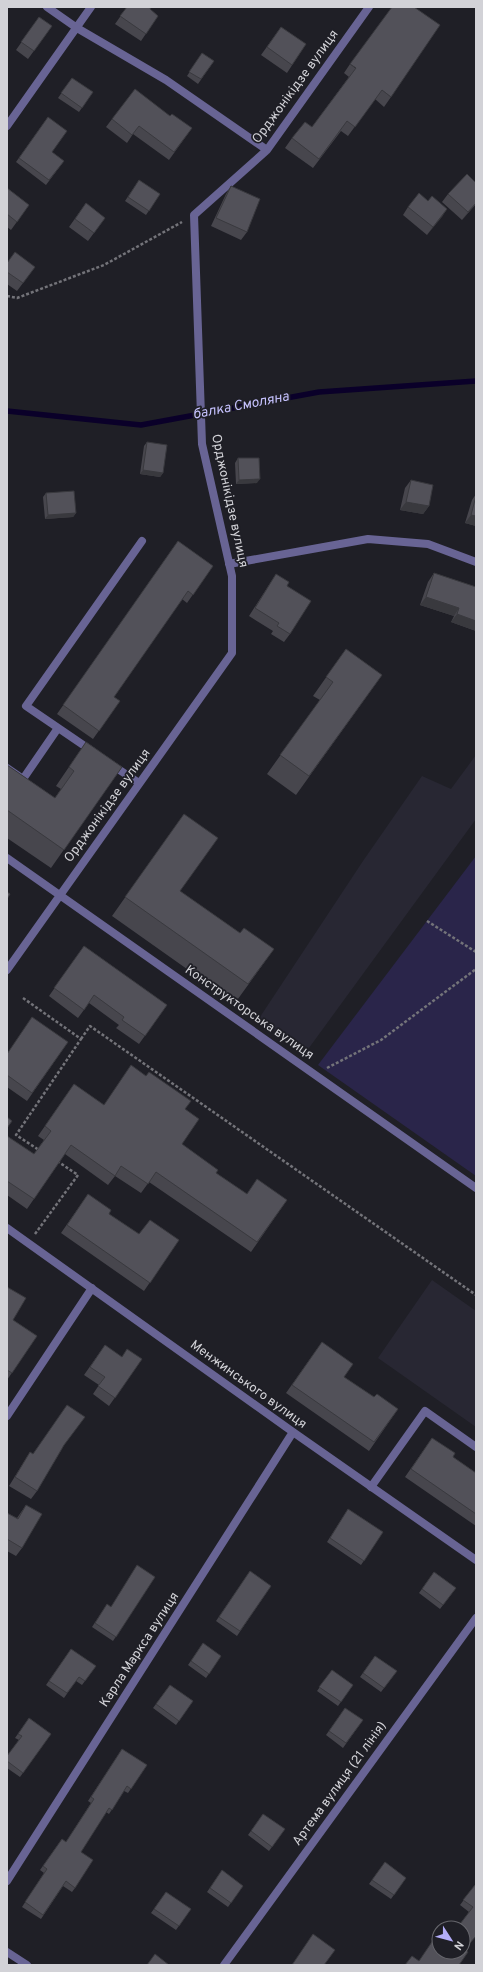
<svg xmlns="http://www.w3.org/2000/svg" width="483" height="1972" font-family="Overpass,sans-serif">
  <style>
    .built { fill: #282733 }
    .grass { fill: #2a254a }
    .lines { fill: none; stroke-linecap: round; stroke-linejoin: round }
    .stream { stroke: #0a0029; stroke-width: 5.5 }
    .path { stroke: #737379; stroke-width: 2.5; stroke-dasharray: 3 2; stroke-linecap: butt }
    .service { stroke: #686494; stroke-width: 8 }
    .minor { stroke: #686494; stroke-width: 8 }
    .wall { fill: #47464d }
    .shaded-wall { fill: #39393e }
    .building { fill: #525159; stroke: #39393e }
    .labels { text-anchor: middle; dominant-baseline: central; stroke-width: 3.5; stroke-linejoin: round; paint-order: stroke }
    .street-label { font-size: 13px; fill: #d2d2d7; stroke: #1f1f26 }
    .water-label { font-size: 14px; font-style: italic; fill: #c5c1fd; stroke: #1f1f26 }
  </style>
  <rect width="100%" height="100%" fill="#1f1f26"/>
  <path class="built" d="M476 755V819L306 1052 258 1020 363 861 422 776 451 789Z
    M432 1280 476 1311V1427L378 1358Z"/>
  <path class="grass" d="M476 856V1176L318 1065Z"/>
  <g class="lines">
    <path class="stream" d="M7 411 141 425 319 392 476 381"/>
    <path class="path" d="M7 296 17 298 104 265 182 222
      M427 921 476 952
      M23 998 81 1039 16 1135 39 1150
      M81 1039 90 1026 476 1295
      M327 1068 381 1040 476 969
      M35 1234 78 1175 57 1161"/>
    <path class="service" d="M92 751 26 706 142 541
      M112 765 139 783
      M7 768 23 779 58 728
      M371 1487 425 1411 476 1447"/>
    <path class="minor" d="M47 7 77 28 166 80 267 150
      M7 126 91 7
      M229 564 368 539 428 544 476 562
      M7 858 476 1188
      M7 970 232 653V576L202 444 194 215 267 150 369 7
      M7 1228 293 1432 476 1560
      M7 1416 92 1288
      M7 1881 293 1432
      M7 1952 27 1965
      M224 1965 476 1618"/>
  </g>
  <path class="wall" d="M127 7 150 9 158 16 141 41 115 24Z
    M39 17 52 26 28 59 16 50Z
    M281 27 306 44 287 73 261 55Z
    M202 53 214 61 198 84 187 76Z
    M350 64 391 97 384 107 375 99 348 136 341 131 313 168 285 148 292 138 312 127 349 77 344 73Z
    M72 78 93 92 79 112 58 98Z
    M170 116 192 128 169 160 133 134 127 143 106 127 112 119Z
    M48 117 52 152 64 161 46 185 16 162Z
    M139 180 160 194 146 215 125 201Z
    M476 183V204L462 220 442 202 448 194Z
    M231 186 247 232 241 240 211 226 226 194Z
    M7 188 29 205 11 230 7 227Z
    M428 201 447 209 427 235 403 215 408 207Z
    M86 203 105 218 88 241 69 227Z
    M7 263 35 267 17 291 7 284Z
    M147 442 163 473 160 477 140 474 144 446Z
    M238 458 257 483 236 484 235 463Z
    M411 480 429 506 423 514 400 510 405 488Z
    M46 493 76 513 73 517 45 519 43 497Z
    M476 494V526L465 523 472 500Z
    M178 541 213 566 187 603 182 599 114 697 120 701 93 739 57 714Z
    M434 573 476 587V631L451 622 454 616 420 605 428 582Z
    M276 574 287 586 290 634 284 642 271 634 273 631 249 616Z
    M346 649 382 675 296 795 267 774 320 700 313 696Z
    M86 742 122 767 51 868 7 838V765L55 798 61 789 56 786Z
    M184 814 180 891 240 933 274 949 235 1003 112 916Z
    M84 946 167 1005 139 1044 116 1028 119 1025 89 1003 78 1018 49 996Z
    M68 1042 27 1101 7 1087V1054Z
    M74 1084 104 1105 185 1109 182 1144 216 1173 247 1194 287 1200 251 1252 149 1182 141 1193 115 1176 108 1185 65 1154 27 1209 7 1195V1136L34 1154 44 1140 38 1136Z
    M88 1194 109 1214 139 1234 179 1240 144 1291 61 1233Z
    M7 1287 13 1320 37 1336 7 1380Z
    M322 1342 344 1377 374 1397 398 1409 369 1451 286 1393Z
    M105 1345 121 1357 142 1359 109 1406 93 1394 99 1385 84 1375Z
    M432 1438 453 1457 476 1473V1526L405 1477Z
    M63 1447 37 1491 31 1499 9 1486 30 1452 33 1454Z
    M26 1505 22 1548 16 1556 7 1551V1513L17 1518Z
    M348 1509 383 1532 361 1565 327 1542Z
    M250 1571 271 1586 237 1636 216 1621Z
    M434 1572 456 1588 440 1609 419 1593Z
    M155 1577 113 1641 92 1627 107 1604 110 1607Z
    M203 1643 221 1656 206 1678 188 1665Z
    M71 1649 96 1666 82 1685 76 1681 64 1698 46 1685Z
    M375 1656 397 1671 381 1692 360 1677Z
    M332 1670 353 1685 338 1706 317 1691Z
    M170 1685 193 1701 176 1725 153 1708Z
    M345 1708 363 1720 343 1748 326 1735Z
    M29 1718 51 1734 20 1777 7 1768V1756L19 1740 15 1738Z
    M122 1749 147 1765 128 1793 124 1791 109 1814 106 1812 81 1852 75 1888 72 1892 63 1886 41 1919 22 1907 44 1873 40 1870 62 1839 66 1842 91 1803 88 1801Z
    M263 1814 285 1829 269 1851 248 1835Z
    M385 1862 406 1878 391 1899 369 1884Z
    M222 1870 243 1886 228 1907 207 1892Z
    M475 1885 476 1936 419 1961 439 1952 469 1912 460 1905Z
    M166 1892 191 1909 176 1930 151 1913Z"/>
  <path class="shaded-wall" d="M476 203V204L462 220 468 212Z
    M447 209 442 217 427 235 433 227Z
    M143 470 163 473 160 477 140 474Z
    M260 479 257 483 236 484 239 480Z
    M406 502 429 506 423 514 400 510Z
    M76 513 73 517 45 519 48 515Z
    M471 515 476 516V526L465 523Z
    M426 597 459 608 454 616 420 605Z
    M457 614 476 621V631L451 622Z"/>
  <path class="building" d="M127 7H151L150 9 158 16 146 34 120 16Z
    M392 7H414L440 25 391 97 382 90 355 127 347 121 319 159 292 138 305 122 312 127 356 68 350 64Z
    M39 17 52 26 34 51 21 42Z
    M281 27 306 44 292 65 267 47Z
    M202 53 214 61 201 79 189 72Z
    M72 78 93 92 82 108 61 93Z
    M135 89 170 116 172 114 192 128 174 152 139 126 132 135 112 119Z
    M48 117 67 131 52 152 64 161 49 180 19 158Z
    M467 174 476 183V203L468 212 448 194Z
    M139 180 160 194 149 211 128 197Z
    M231 186 260 199 247 232 216 218Z
    M7 188 29 205 17 222 7 214Z
    M419 193 428 201 432 196 447 209 433 227 408 207Z
    M86 203 105 218 94 233 75 219Z
    M15 252 35 267 23 283 7 272V263Z
    M147 442 167 445 163 473 143 470Z
    M238 458H259L260 479 239 480Z
    M411 480 433 485 429 506 406 502Z
    M74 491 76 513 48 515 46 493Z
    M476 496V516L471 515Z
    M178 541 213 566 193 595 188 591 114 697 120 701 99 731 63 705Z
    M434 573 476 587V621L457 614 459 608 426 597Z
    M276 574 289 582 287 586 311 601 290 634 277 626 279 623 255 608Z
    M346 649 382 675 309 776 280 755 333 682 326 677Z
    M86 742 122 767 64 850 7 810V765L55 798 74 771 69 767Z
    M184 814 218 838 180 891 240 933 244 928 274 949 248 984 125 897Z
    M7 892 10 894 7 899Z
    M84 946 167 1005 145 1036 122 1020 124 1017 94 995 84 1010 54 988Z
    M32 1017 68 1042 32 1093 7 1075V1054Z
    M131 1065 146 1076 149 1072 191 1101 185 1109 199 1119 182 1144 218 1170 216 1173 247 1194 257 1179 287 1200 257 1242 156 1172 148 1184 121 1166 115 1176 71 1145 34 1199 7 1181V1136L34 1154 51 1131 45 1126 74 1084 104 1105Z
    M7 1117 12 1121 7 1128Z
    M88 1194 111 1210 109 1214 139 1234 150 1220 179 1240 150 1283 67 1225Z
    M7 1287 26 1298 13 1320 37 1336 12 1373 7 1370Z
    M322 1342 353 1364 344 1377 374 1397 377 1394 398 1409 374 1442 292 1385Z
    M105 1345 122 1357 127 1349 142 1359 115 1398 98 1386 105 1377 90 1367Z
    M67 1405 85 1417 64 1445 37 1491 15 1477 30 1452 33 1454Z
    M432 1438 455 1453 453 1457 476 1473V1514L411 1469Z
    M26 1505 42 1514 22 1548 7 1539V1513L18 1519Z
    M348 1509 383 1532 364 1561 330 1538Z
    M137 1565 155 1577 116 1637 95 1623 107 1604 111 1607Z
    M250 1571 271 1586 240 1631 219 1617Z
    M434 1572 456 1588 443 1605 422 1589Z
    M203 1643 221 1656 209 1674 191 1661Z
    M71 1649 96 1666 85 1681 79 1677 67 1693 49 1681Z
    M375 1656 397 1671 384 1688 363 1673Z
    M332 1670 353 1685 341 1702 319 1687Z
    M170 1685 193 1701 179 1721 156 1704Z
    M345 1708 363 1720 346 1743 329 1731Z
    M29 1718 51 1734 23 1773 7 1761V1756L22 1736 18 1734Z
    M122 1749 147 1765 131 1789 127 1786 112 1810 109 1808 81 1852 93 1860 75 1888 66 1881 43 1915 25 1902 47 1869 43 1866 62 1839 66 1842 94 1799 91 1797Z
    M263 1814 285 1829 272 1847 251 1831Z
    M385 1862 406 1878 394 1895 372 1880Z
    M222 1870 243 1886 231 1903 210 1888Z
    M475 1885 476 1886V1936L464 1950 468 1952 459 1965H405L412 1956 419 1961 438 1933H439V1952H463V1928H457L473 1907 463 1900Z
    M166 1892 191 1909 179 1926 154 1909Z
    M313 1934 335 1950 324 1965H292Z
    M155 1954 169 1965H147Z"/>
  <g class="labels">
    <g class="street-label">
      <text transform="translate(296 87) rotate(-54)">Орджонікідзе вулиця</text>
      <text transform="translate(229 501) rotate(78)">Орджонікідзе вулиця</text>
      <text transform="translate(108 806) rotate(-54)">Орджонікідзе вулиця</text>
      <text transform="translate(249 1013) rotate(35)">Конструкторська вулиця</text>
      <text transform="translate(248 1385) rotate(36)">Менжинського вулиця</text>
      <text transform="translate(140 1650) rotate(-57)">Карла Маркса вулиця</text>
      <text transform="translate(340 1784) rotate(-54)">Артема вулиця (21 лiнiя)</text>
    </g>
    <g class="water-label">
      <text transform="translate(241 406) rotate(-11)">балка Смоляна</text>
    </g>
  </g>
  <rect width="483" height="1972" fill="none" stroke="#d2d2d7" stroke-width="16"/>
  <g transform="translate(451 1940) rotate(126)"><circle r="19" fill="#1f1f26" stroke="#67676d"/>
  <path d="M0-3L7 15L0 10L-7 15Z" fill="#b3adf9"/>
  <text y="-6" font-size="11" font-weight="bold" text-anchor="middle" fill="#d2d2d7">N</text>
  </g>
</svg>
